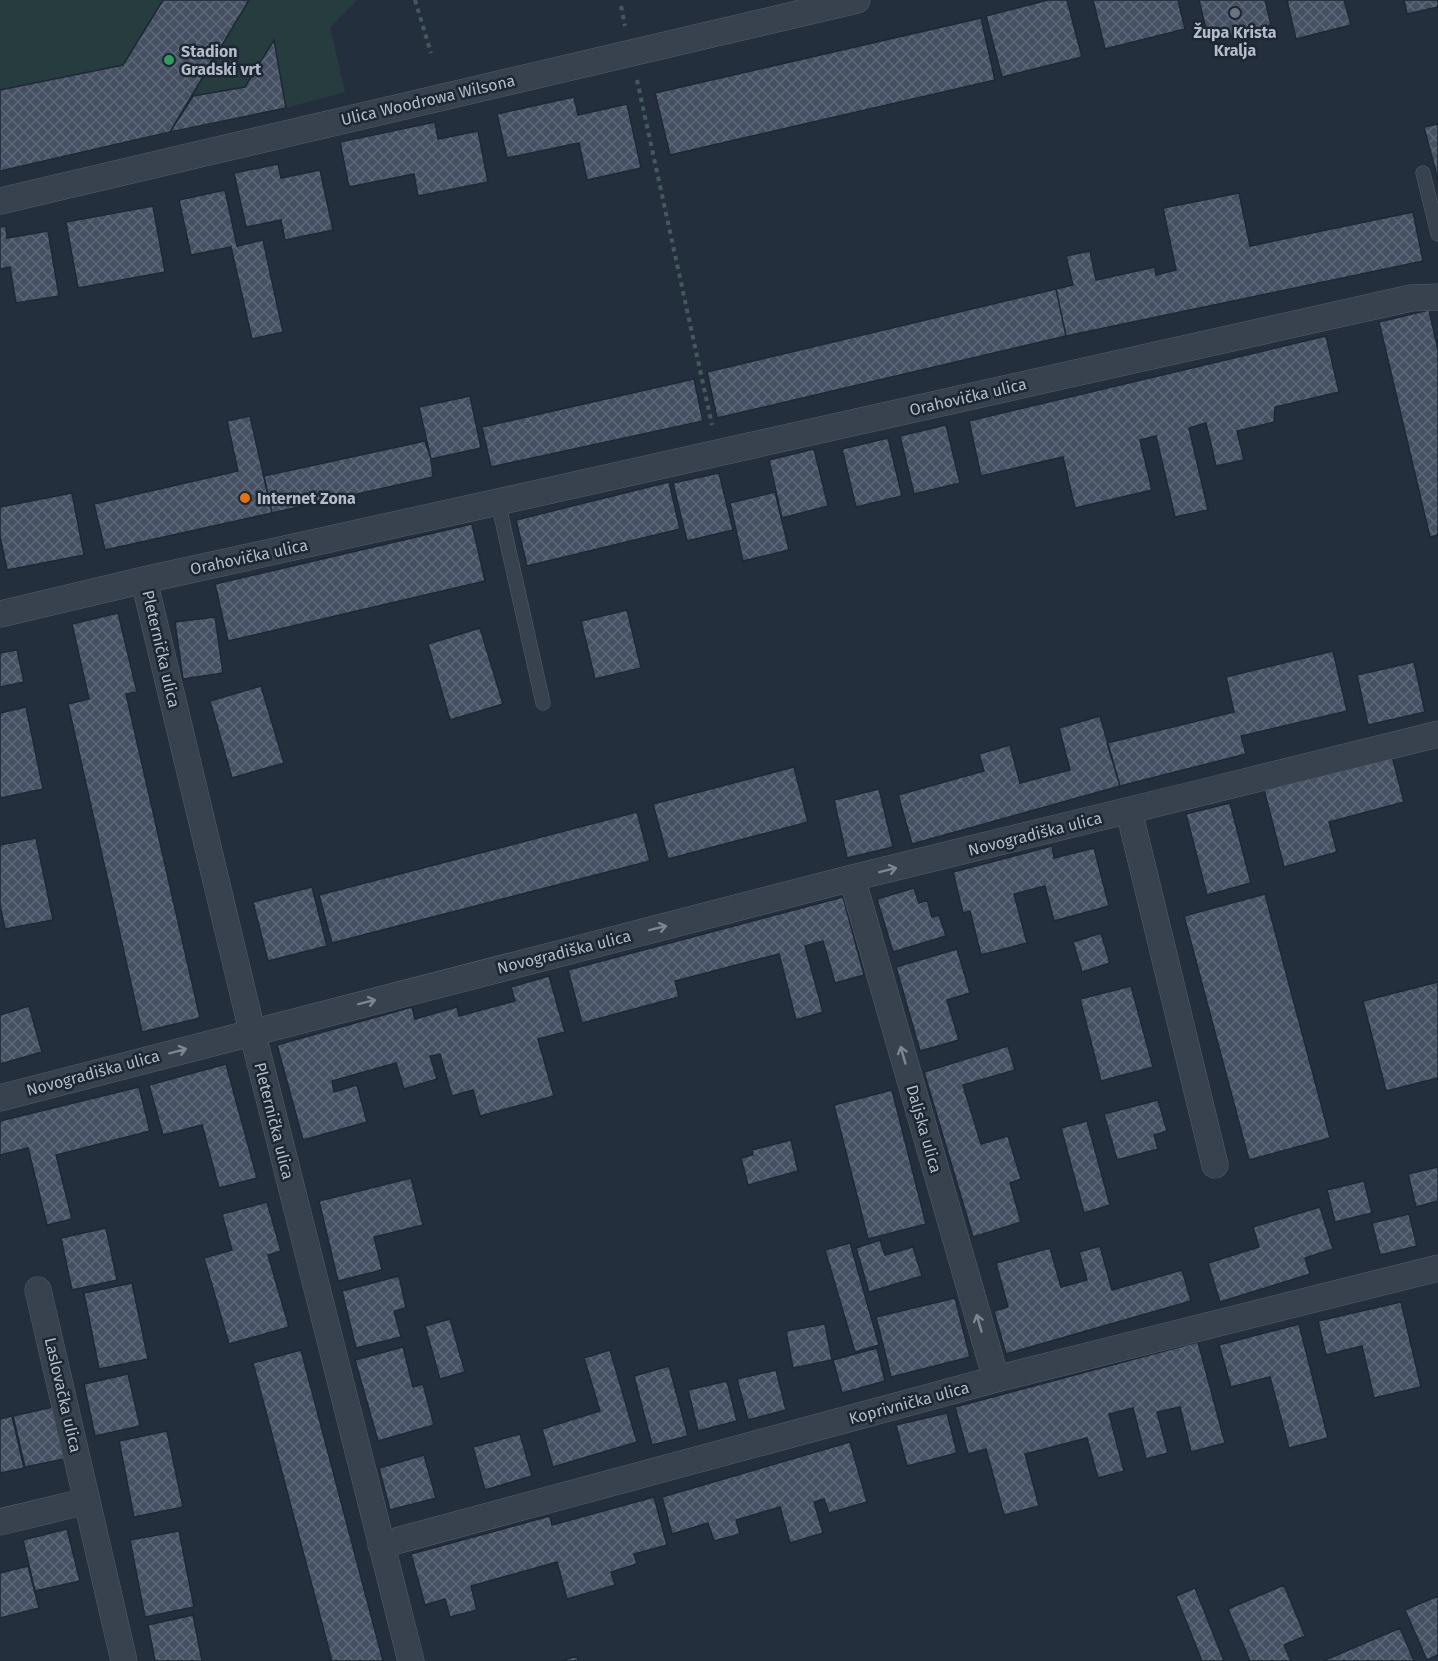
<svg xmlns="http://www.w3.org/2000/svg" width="1438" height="1661" font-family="'Fira Sans',sans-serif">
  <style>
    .pitch { fill: #263c3f }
    .building { fill: url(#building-cross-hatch); stroke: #1f2835; stroke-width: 1.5 }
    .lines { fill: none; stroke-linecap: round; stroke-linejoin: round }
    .lane-casing { stroke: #565f6c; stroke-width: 15 }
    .street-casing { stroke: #565f6c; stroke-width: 27 }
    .path { stroke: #44595c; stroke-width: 4; stroke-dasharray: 4.5 4.5; stroke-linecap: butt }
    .lane { stroke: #38414e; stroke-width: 14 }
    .street { stroke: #38414e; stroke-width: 26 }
    .oneway { stroke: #7c8592 }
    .worship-dot { fill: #6b7280; stroke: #1d2633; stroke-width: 2 }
    .leisure-dot { fill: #2e9e5b; stroke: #1d2633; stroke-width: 2 }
    .food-dot { fill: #e8710a; stroke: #1d2633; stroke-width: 2 }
    .labels { text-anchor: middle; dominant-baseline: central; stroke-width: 5; stroke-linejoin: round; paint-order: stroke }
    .poi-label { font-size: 16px; font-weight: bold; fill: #b4bcc9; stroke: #1d2633; text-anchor: start }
    .street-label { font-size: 16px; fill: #b4bcc9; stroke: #1d2633 }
  </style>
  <defs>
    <pattern id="building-cross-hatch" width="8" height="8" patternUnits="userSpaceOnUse" patternTransform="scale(1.5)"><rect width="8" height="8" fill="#455162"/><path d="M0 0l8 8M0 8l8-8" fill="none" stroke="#5d6877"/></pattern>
  </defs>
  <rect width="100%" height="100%" fill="#242f3e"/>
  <path class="pitch" d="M0 0H357L330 27 345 92 286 108 0 171Z"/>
  <path class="building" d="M163 0H249L170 132 0 171V90L123 65Z
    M1048 0H1067L1082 57 1002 77 986 16Z
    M1093 0H1178L1185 29 1105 49Z
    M1199 0H1265L1271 25 1209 41Z
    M1287 0H1344L1351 25 1296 39Z
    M1404 0H1438V7L1407 14Z
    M981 18 995 80 670 155 655 93Z
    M274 40 286 108 170 132 193 96 245 87Z
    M574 97 578 115 627 104 641 168 587 180 579 143 507 158 497 114Z
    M435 122 438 139 478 131 488 182 418 196 414 174 349 187 340 142Z
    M1438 124V180L1424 127Z
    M278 164 281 178 320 170 333 230 285 240 281 220 246 227 234 173Z
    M225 190 237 246 263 240 283 332 252 339 231 247 191 255 179 200Z
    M1239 193 1250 246 1413 212 1423 261 1066 336 1056 289 1073 285 1066 256 1090 251 1096 280 1155 267 1156 275 1176 270 1163 208Z
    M153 206 165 272 78 288 66 222Z
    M6 226 7 238 48 231 59 296 16 303 10 267 0 269V227Z
    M1056 289 1066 336 717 418 707 372Z
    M1429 310 1438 350V535L1430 537 1379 322Z
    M1326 336 1339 392 1275 407 1274 422 1237 431 1244 460 1216 466 1206 423 1189 428 1208 510 1175 517 1156 436 1140 440 1152 490 1075 508 1063 457 981 476 969 421Z
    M694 379 703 421 491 467 482 427Z
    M470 396 481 448 431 459 419 407Z
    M250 416 272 513 105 550 94 504 238 471 227 421Z
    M946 425 960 483 914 494 900 436Z
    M888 438 902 496 856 507 842 449Z
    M425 441 431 459 433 477 272 513 264 476Z
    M814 449 828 506 782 518 769 460Z
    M719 473 733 530 687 541 673 483Z
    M669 482 680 529 527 566 516 520Z
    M775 492 789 550 743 561 730 503Z
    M72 493 84 555 7 570 0 536V507Z
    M472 524 485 581 228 641 215 584Z
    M627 610 641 668 595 679 581 621Z
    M118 613 137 692 126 694 200 1018 142 1032 68 704 89 699 72 624Z
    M215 617 223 673 183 679 175 622Z
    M480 628 503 704 450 720 428 644Z
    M17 650 24 682 0 687V653Z
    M1333 651 1347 711 1241 736 1246 754 1120 786 1107 743 1234 712 1226 677Z
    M1414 662 1425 712 1368 725 1357 675Z
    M261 686 284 763 232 778 210 701Z
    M26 707 43 789 0 798V713Z
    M1100 716 1120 786 912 844 898 795 984 771 979 754 1010 745 1020 783 1070 770 1059 728Z
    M1392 756 1404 802 1329 822 1337 852 1284 867 1264 790Z
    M794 767 808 822 668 859 653 804Z
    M879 789 893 847 847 858 834 800Z
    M1230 803 1251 883 1207 895 1186 814Z
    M637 812 650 861 332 943 319 895Z
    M36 838 53 920 5 929 0 905V845Z
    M1052 846 1054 858 1094 848 1109 906 1054 921 1045 886 1014 894 1027 943 981 955 970 911 963 913 953 872Z
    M312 887 327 946 268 961 253 902Z
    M914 888 919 903 927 900 932 917 939 915 946 936 893 952 877 899Z
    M1265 894 1330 1138 1249 1160 1184 916Z
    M843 897 864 975 835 983 823 941 805 946 823 1012 796 1020 779 954 675 981 679 997 582 1023 568 970Z
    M1101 933 1110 963 1082 972 1073 942Z
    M957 949 970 993 947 1000 959 1040 920 1051 896 967Z
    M549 976 565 1032 538 1039 554 1096 480 1116 473 1090 452 1096 440 1054 430 1056 437 1079 404 1089 396 1063 332 1081 334 1092 357 1085 367 1122 303 1140 277 1045 412 1007 415 1019 457 1007 459 1016 515 1001 511 987Z
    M1438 982V1078L1386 1091 1363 1001Z
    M1131 986 1153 1067 1101 1081 1080 999Z
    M29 1006 42 1052 0 1064V1015Z
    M1008 1046 1015 1070 963 1085 981 1144 1008 1136 1021 1179 1010 1183 1021 1222 973 1237 924 1072Z
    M226 1064 257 1178 219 1188 202 1125 163 1135 149 1085Z
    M139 1087 150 1131 56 1155 72 1219 47 1225 28 1148 0 1155V1121Z
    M892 1090 926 1224 868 1239 834 1105Z
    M1158 1100 1167 1131 1154 1135 1158 1149 1117 1160 1104 1114Z
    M1087 1121 1110 1205 1084 1213 1061 1128Z
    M791 1140 798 1171 748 1185 741 1158 753 1155 752 1150Z
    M1438 1167V1201L1416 1207 1408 1174Z
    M411 1178 423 1225 374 1237 382 1270 338 1281 319 1201Z
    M1364 1181 1372 1213 1335 1222 1327 1190Z
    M267 1202 281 1251 268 1255 289 1327 229 1344 204 1258 232 1250 222 1214Z
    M1320 1207 1333 1249 1305 1258 1310 1274 1220 1302 1208 1263 1259 1247 1253 1227Z
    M1409 1214 1417 1246 1380 1255 1372 1223Z
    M106 1228 117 1280 72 1290 61 1238Z
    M880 1240 885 1255 913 1247 922 1276 869 1292 856 1248Z
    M850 1243 879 1345 855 1352 825 1250Z
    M1100 1246 1112 1290 1182 1270 1191 1301 1006 1354 994 1311 1008 1307 996 1263 1050 1248 1061 1287 1087 1280 1079 1252Z
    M399 1276 406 1308 394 1311 401 1337 356 1348 342 1291Z
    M132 1283 148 1359 99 1369 84 1293Z
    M955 1298 970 1357 891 1377 876 1317Z
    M1401 1302 1421 1387 1374 1398 1362 1346 1326 1355 1318 1321Z
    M450 1319 465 1372 440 1379 425 1326Z
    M825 1324 832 1360 793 1368 786 1331Z
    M1299 1324 1328 1438 1289 1448 1270 1377 1231 1387 1219 1345Z
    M1198 1342 1225 1443 1191 1452 1180 1407 1157 1412 1168 1453 1146 1459 1133 1408 1109 1414 1124 1471 1098 1478 1087 1438 1025 1454 1039 1506 1004 1515 986 1449 968 1454 955 1407Z
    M403 1347 413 1387 423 1384 434 1425 378 1441 355 1360Z
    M877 1348 885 1381 842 1393 833 1360Z
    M301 1350 383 1661H332L253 1363Z
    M610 1350 637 1442 553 1467 542 1429 600 1411 584 1358Z
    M669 1366 688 1436 652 1445 634 1376Z
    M776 1370 786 1410 748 1420 737 1379Z
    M128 1374 140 1426 95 1436 84 1384Z
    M727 1381 737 1421 698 1431 688 1390Z
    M53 1407 64 1459 25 1467 13 1416Z
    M947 1413 957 1453 907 1466 896 1425Z
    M12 1416 24 1468 0 1473V1419Z
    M167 1431 183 1507 134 1517 119 1441Z
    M520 1434 532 1476 485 1490 473 1447Z
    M850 1442 867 1502 829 1513 824 1499 814 1502 823 1533 790 1543 780 1507 736 1520 740 1534 714 1541 708 1523 672 1534 662 1497Z
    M424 1455 436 1498 390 1510 379 1468Z
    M654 1497 667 1545 634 1554 637 1564 611 1572 615 1585 567 1599 557 1562 471 1586 477 1610 450 1617 445 1599 425 1605 411 1554 550 1516 552 1525Z
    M67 1529 80 1581 35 1591 23 1540Z
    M179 1531 194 1607 145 1617 130 1540Z
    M28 1566 39 1608 0 1618V1573Z
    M1284 1585 1305 1636 1284 1645 1291 1661H1250L1228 1609Z
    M1195 1588 1224 1661H1202L1176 1596Z
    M1438 1596V1655L1427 1660 1405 1610Z
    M193 1615 202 1661H155L148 1625Z
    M1400 1628 1414 1661H1323Z
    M577 1656 578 1661H561Z"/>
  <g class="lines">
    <defs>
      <path id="lane" d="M1423 173 1438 234
        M498 502 543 703"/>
      <path id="street" d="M0 201 857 0
        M144 580 252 1031 411 1661
        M0 614 144 580 498 502 1411 298 1438 297
        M1129 811 1215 1165
        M852 878 996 1379
        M0 1098C283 1023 567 949 852 878 1047 830 1243 783 1438 734
        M38 1290 124 1661
        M0 1522 87 1501
        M381 1545 996 1379 1438 1268"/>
    </defs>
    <use href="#lane" class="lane-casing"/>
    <use href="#street" class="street-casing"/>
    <path class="path" d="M415 0 431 53
      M621 6 625 26
      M637 80 712 425"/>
    <use href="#lane" class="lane"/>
    <use href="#street" class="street"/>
  </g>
  <defs><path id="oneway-shaft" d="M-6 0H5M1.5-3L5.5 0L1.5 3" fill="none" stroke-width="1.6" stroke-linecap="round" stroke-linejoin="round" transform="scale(1.5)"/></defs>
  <g class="oneway">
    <use href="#oneway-shaft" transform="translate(888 870) rotate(-14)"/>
    <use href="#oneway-shaft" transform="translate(658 928) rotate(-14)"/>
    <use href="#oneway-shaft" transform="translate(367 1002) rotate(-14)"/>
    <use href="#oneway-shaft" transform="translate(178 1051) rotate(-15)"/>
    <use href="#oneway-shaft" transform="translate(903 1055) rotate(-106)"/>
    <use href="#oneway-shaft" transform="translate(979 1323) rotate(-106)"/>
  </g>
  <circle class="worship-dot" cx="1235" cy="13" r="6"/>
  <circle class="leisure-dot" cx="169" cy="60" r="6"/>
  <circle class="food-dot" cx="245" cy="498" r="6"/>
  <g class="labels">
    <g class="poi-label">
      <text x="1235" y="32" text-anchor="middle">Župa Krista<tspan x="1235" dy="18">Kralja</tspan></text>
      <text x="181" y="51">Stadion<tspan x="181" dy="18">Gradski vrt</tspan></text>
      <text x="257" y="498">Internet Zona</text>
    </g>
    <g class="street-label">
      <text transform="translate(428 100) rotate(-13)">Ulica Woodrowa Wilsona</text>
      <text transform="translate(968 397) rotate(-13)">Orahovička ulica</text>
      <text transform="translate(249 557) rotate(-12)">Orahovička ulica</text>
      <text transform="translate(161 649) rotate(77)">Pleternička ulica</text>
      <text transform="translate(1035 834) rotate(-14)">Novogradiška ulica</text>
      <text transform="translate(564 952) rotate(-14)">Novogradiška ulica</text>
      <text transform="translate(93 1073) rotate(-15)">Novogradiška ulica</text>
      <text transform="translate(274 1121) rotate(76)">Pleternička ulica</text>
      <text transform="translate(924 1129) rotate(74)">Daljska ulica</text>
      <text transform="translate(63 1395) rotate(77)">Laslovačka ulica</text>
      <text transform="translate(909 1403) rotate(-15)">Koprivnička ulica</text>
    </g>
  </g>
</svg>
